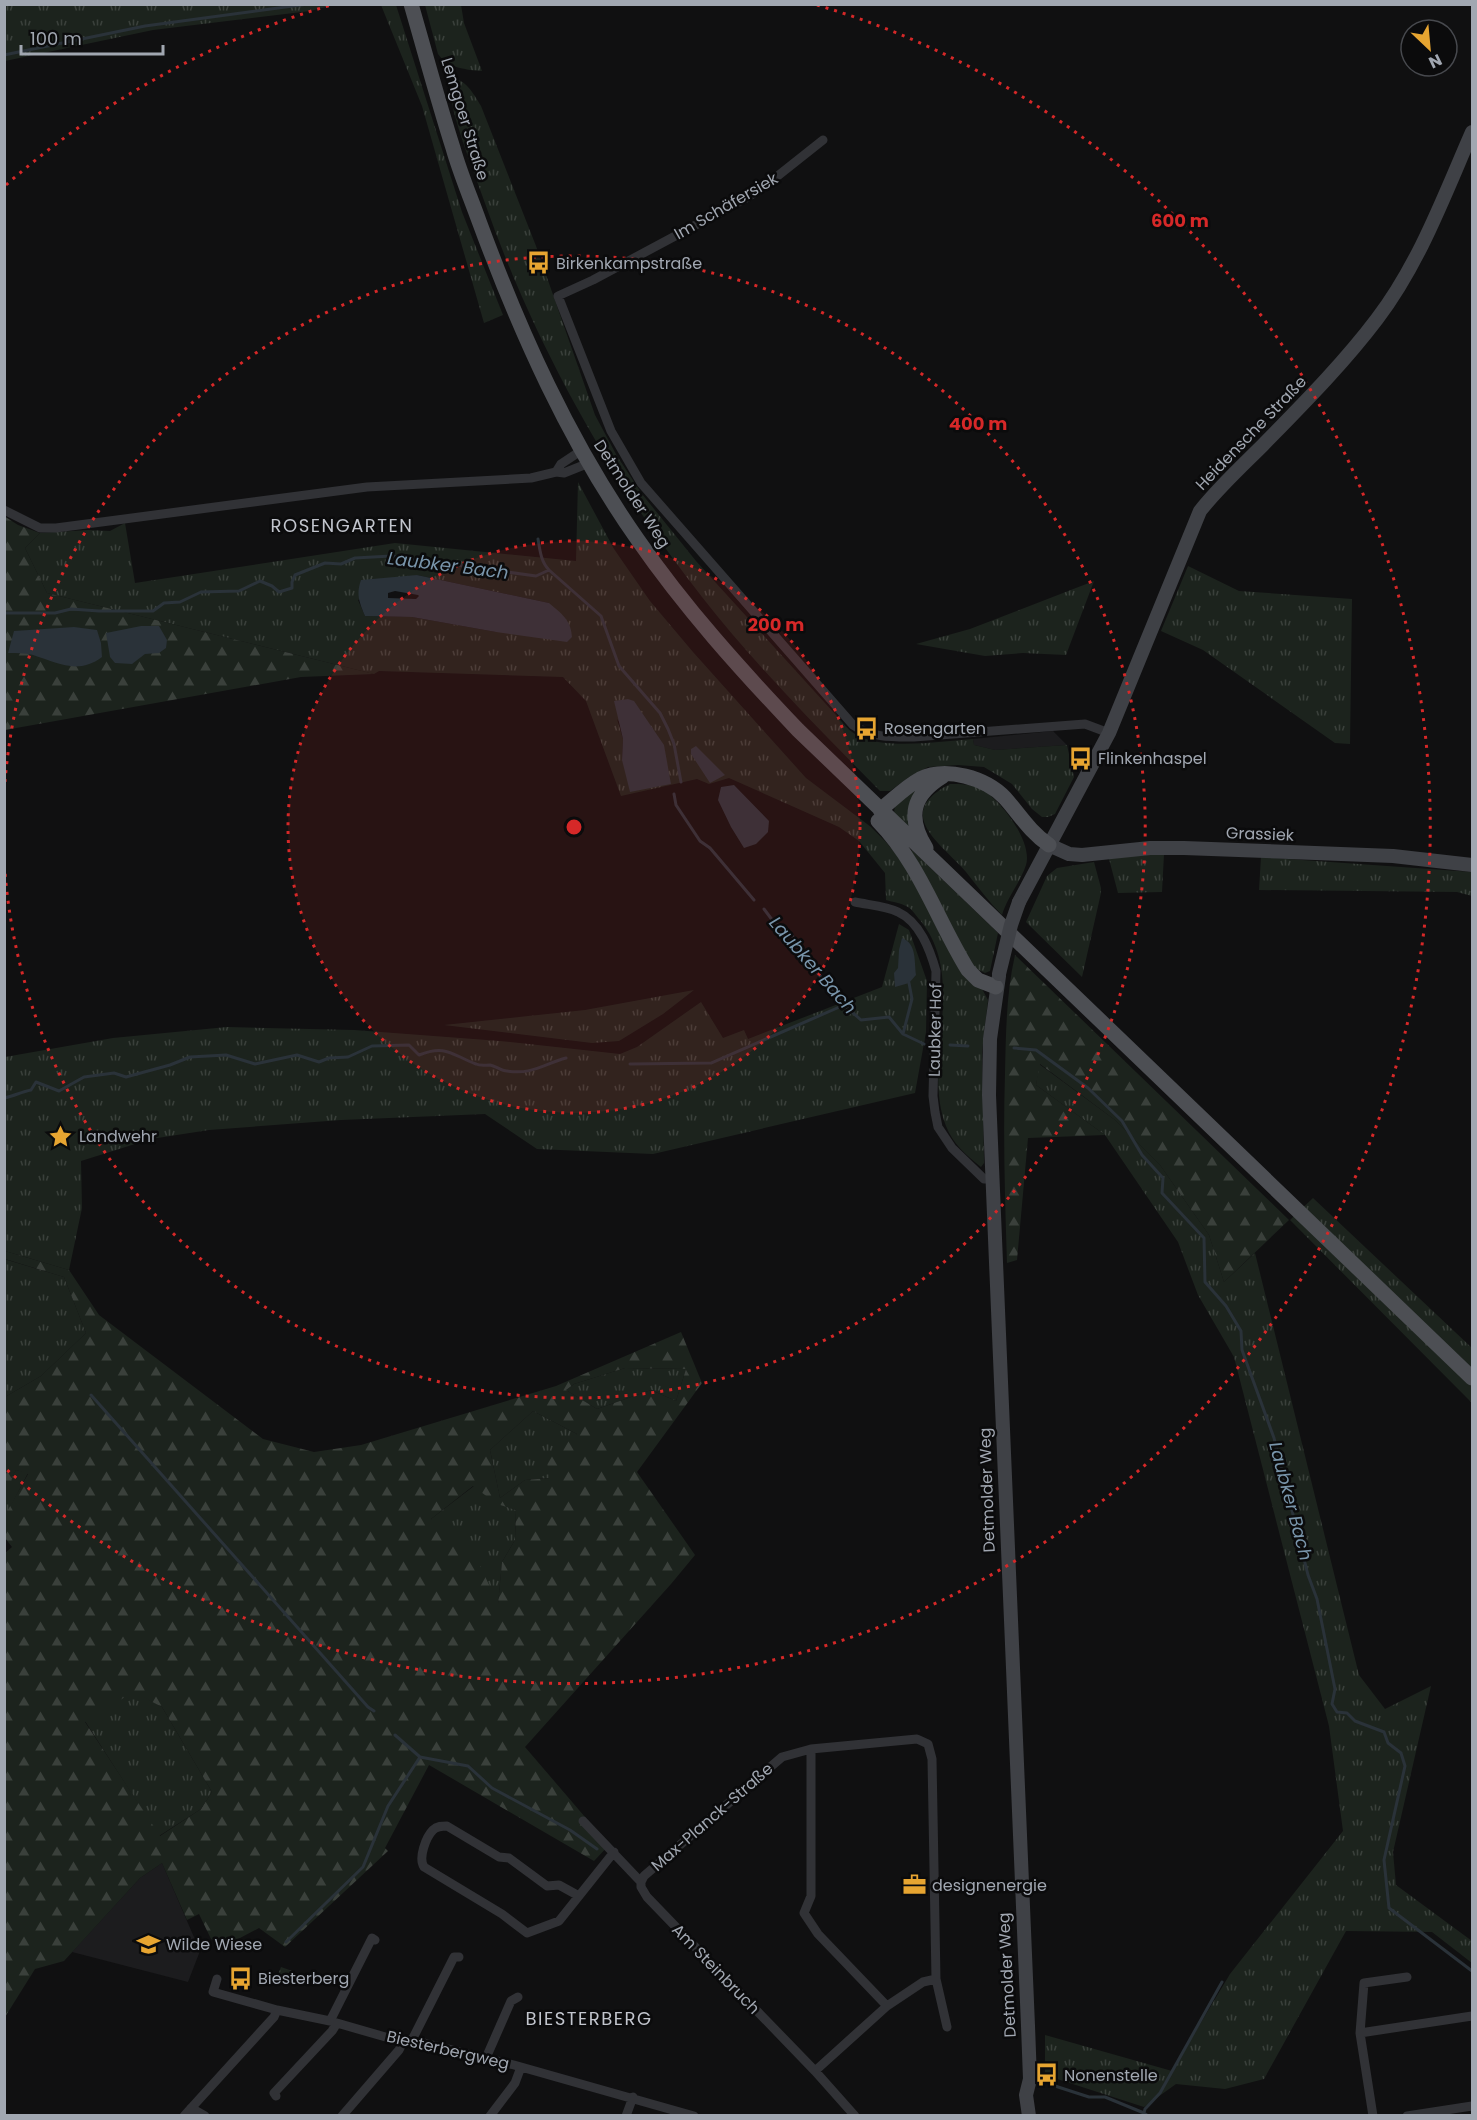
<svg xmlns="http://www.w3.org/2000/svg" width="1477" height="2120" font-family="Poppins,sans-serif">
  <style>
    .built { fill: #1c1c1e }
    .grass { fill: url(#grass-tufts); fill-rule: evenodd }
    .forest { fill: url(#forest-firs); fill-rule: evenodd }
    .park { fill: url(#park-dots) }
    .water { fill: #2a3239; fill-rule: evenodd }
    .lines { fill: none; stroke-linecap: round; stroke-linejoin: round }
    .stream { stroke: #2a3239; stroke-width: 3 }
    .street { stroke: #313236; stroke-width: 9 }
    .secondary { stroke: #3f4146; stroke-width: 14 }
    .primary { stroke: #4d4f54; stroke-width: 15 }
    .secondary-bridge { stroke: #3f4146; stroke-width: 14 }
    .ring { fill: none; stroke: #d62828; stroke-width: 3; stroke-dasharray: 3 6 }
    .labels { text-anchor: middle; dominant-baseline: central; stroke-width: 5; stroke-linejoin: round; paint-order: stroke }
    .street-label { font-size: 16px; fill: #a1a7b1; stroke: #0b0b0c }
    .poi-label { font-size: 16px; fill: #a1a7b1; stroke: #0b0b0c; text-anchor: start }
    .neighbourhood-label { font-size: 18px; letter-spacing: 1.5px; fill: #c2c5cd; stroke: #0b0b0c }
    .water-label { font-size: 18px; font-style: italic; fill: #7995ab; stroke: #0b0b0c }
    .centre { fill: #d62828; stroke: #0b0b0c; stroke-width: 3 }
    .ring-label { font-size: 18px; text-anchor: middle; font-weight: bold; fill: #d62828; stroke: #0b0b0c; stroke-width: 5; stroke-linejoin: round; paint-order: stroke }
  </style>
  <defs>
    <pattern id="grass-tufts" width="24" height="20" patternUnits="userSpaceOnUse" patternTransform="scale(1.5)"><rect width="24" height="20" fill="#1c231d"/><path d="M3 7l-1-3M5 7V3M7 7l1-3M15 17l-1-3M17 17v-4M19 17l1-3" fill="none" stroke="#3a403b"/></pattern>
    <pattern id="forest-firs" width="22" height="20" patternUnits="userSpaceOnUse" patternTransform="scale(1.5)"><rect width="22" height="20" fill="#1c231d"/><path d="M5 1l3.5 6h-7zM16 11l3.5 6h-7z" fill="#3a403b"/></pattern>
    <pattern id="park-dots" width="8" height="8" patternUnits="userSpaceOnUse" patternTransform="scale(1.5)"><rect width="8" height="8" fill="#1c231d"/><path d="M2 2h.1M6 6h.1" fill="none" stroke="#3a403b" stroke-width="1.8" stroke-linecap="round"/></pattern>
  </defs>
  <rect width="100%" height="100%" fill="#101011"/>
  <path class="built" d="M1053 731 1067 745 995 750 974 745 973 739Z
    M162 1863 200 1951 188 1982 72 1952 140 1878Z"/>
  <path class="grass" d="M5 4H334V5L310 11 153 30 5 61Z
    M381 5H396L462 212 503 315 484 323 422 106Z
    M425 5H461L464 23 482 71C467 70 448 68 438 54Z
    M450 78C466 79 473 93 481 106L536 246 595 415 617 456 642 494 696 561 835 714C841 721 848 730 855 734 881 751 943 741 973 739L974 745 995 750 1067 745 1074 777 1055 814 1048 817H1042L1032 809 1012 784 984 767 958 765 928 767 909 777 890 791H880C818 728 756 666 702 597 611 481 535 345 486 206 473 168 452 120 448 80Z
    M578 482 614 549 650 601 693 652 806 778 871 827 885 841 913 875 981 987 988 1000 982 1052 984 1163 981 1167C966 1155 953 1144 946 1126 921 1062 969 980 920 920 916 916 912 909 908 907 901 903 893 902 886 900L885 873 859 841 839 827 729 778 709 784 697 779 621 796 586 701 563 677 379 671 374 674 47 593 25 548 40 533 88 530 110 531 125 523 135 583 395 543 576 561ZM417 575 549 603 496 632 412 617 365 616 358 600ZM617 719 671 784 622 760 623 739Z
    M1188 566 1239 591 1352 599 1350 744 1335 743 1203 650 1161 631Z
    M1094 581 1066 655 1023 653 985 656 916 644 970 629Z
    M921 784 910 828 894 813 895 805Z
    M950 784C961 784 971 784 981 789 1001 800 1033 842 1026 865 1020 883 1007 898 1002 915 989 902 978 887 966 872 941 843 892 814 950 784Z
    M912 850 998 933 990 971 985 973 972 967 910 853Z
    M1164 854 1162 892 1118 893 1109 859 1115 856Z
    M1261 857 1472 872V896L1457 892 1259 890Z
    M1094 862 1101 888V893L1082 977 1026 922 1047 876 1057 868Z
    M899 924 909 930 927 981 926 1032 915 1093 653 1154 537 1149 485 1114 341 1120 209 1130 151 1139 81 1161 82 1208 69 1270 5 1251V1057L113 1038 227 1027 354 1030 500 1041 620 1054 637 1047 701 1002 723 1038 744 1030 748 1039 882 987Z
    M694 990 663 1014 619 1041 592 1043 444 1025 585 1010Z
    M1039 1064 1115 1120 1160 1165 1209 1235 1224 1282 1255 1253 1359 1675 1385 1709 1431 1686 1393 1852 1396 1885 1472 1941V1963L1432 1932 1346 1931 1264 2079 1225 2089 1176 2084 1144 2107 1048 2076V2074H1045V2035L1172 2071 1230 1974 1343 1831 1329 1726 1234 1357 1198 1295 1178 1242 1105 1135 1036 1085Z
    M1313 1198 1472 1348V1403L1290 1220Z
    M4 1259 64 1277 86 1333 41 1376 5 1397Z
    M625 1368 686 1369 676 1401 651 1390 597 1409 566 1390 574 1384Z
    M533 1411 577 1434 550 1478 525 1480 500 1498 490 1450Z
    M16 1470 28 1473 5 1517 4 1489Z
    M474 1486 497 1503 516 1510 515 1540 502 1562 498 1605 431 1519Z
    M133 1691 162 1707 212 1792 201 1809 159 1836 85 1721Z"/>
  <path class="forest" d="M4 516 18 525 40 533 25 548 47 593 374 674 301 677 5 730Z
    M1015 955 1289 1220 1224 1282 1209 1235 1160 1165 1115 1120 1040 1064 1036 1085 1105 1135 1028 1138 1017 1260 1007 1263C1005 1200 1003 1137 1005 1074 1006 1034 1006 995 1015 955Z
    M5 1251 69 1270 99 1315 263 1439 314 1452 361 1445 556 1386 681 1332 702 1383 637 1472 695 1555 671 1584 525 1747 609 1845 594 1861 429 1765 385 1848 388 1851 285 1947 259 1928 223 1947 211 1939 199 1914 187 1920 162 1863 140 1878 64 1961 35 1969 5 2017 4 1554 12 1547 5 1538 4 1517 28 1474 16 1470 5 1489V1397L41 1376 86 1333 64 1277 5 1259ZM625 1368 686 1369 676 1401 651 1390 597 1409 566 1390 574 1384ZM533 1411 577 1434 546 1458 550 1478 525 1480 500 1498 490 1450ZM473 1486 497 1504 516 1510 515 1540 502 1562 498 1604 475 1555 456 1532 431 1519ZM133 1692 162 1707 212 1792 201 1809 160 1836 85 1722Z"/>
  <path class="park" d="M281 1967 295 1972 291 1983 276 1980Z"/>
  <path class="water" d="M417 575 549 603C562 614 571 620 572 637L567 642 496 632 412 617 365 616C359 602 356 594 361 580ZM395 591 418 595 419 596 416 599 388 598V593Z
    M141 626H159L167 640 166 648 159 653 145 654 132 664 115 663 110 657 106 633Z
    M74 627 97 630 101 643 102 657C78 675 58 663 33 655 25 653 16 653 8 653L14 631Z
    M628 699 634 701 664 745 671 784 630 792 622 760 623 739 614 701Z
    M696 746 725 775 710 783 691 754V749Z
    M734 785 769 821 768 832 756 844 744 848 731 827 718 800 721 787Z
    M902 938C917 944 914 960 916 975L909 983 895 987 894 973 898 968 899 950Z"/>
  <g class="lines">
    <path class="stream" d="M4 55 145 26 308 4
      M538 539C540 551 541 562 549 570
      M4 613H55L71 609 99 611H153L164 603 180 602 201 592 239 591 260 581 272 586 279 592 292 588V582L295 575 325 563 341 564 355 558 391 556 536 576 549 570 601 616 619 666 660 713 668 729 674 744 681 782
      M674 794 676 805 700 841 710 848 754 900
      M764 909 773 921 791 934 816 971 844 1005 861 1020 889 1017 903 1034 924 1044
      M903 1034 912 999 909 983
      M950 1045 968 1046
      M1014 1048 1036 1050 1088 1088 1122 1121 1142 1155 1163 1178 1162 1193 1204 1238 1205 1282 1226 1306 1241 1331 1242 1350 1274 1438 1308 1575 1317 1599 1335 1689 1332 1704 1337 1712 1347 1713 1355 1721 1384 1732 1388 1743 1401 1753 1405 1766 1384 1860 1389 1908 1472 1971
      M630 1064 711 1063 844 1005
      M4 1098C14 1096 21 1092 31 1090L36 1082 59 1091 84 1077 114 1073 126 1077 170 1065 190 1057 226 1055 255 1064 297 1055 319 1062 329 1058 348 1057 372 1046 409 1045 419 1055C446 1044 452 1055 476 1064 480 1066 485 1065 490 1065 496 1066 501 1071 507 1071 532 1075 544 1064 566 1058
      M91 1395 368 1707 374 1711
      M395 1735 420 1757 468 1766 492 1788 570 1830 597 1849
      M286 1942 363 1867 388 1806 420 1757
      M1055 2086 1089 2097H1105L1144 2113
      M1148 2116 1144 2113 1145 2109 1160 2093 1222 1982"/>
    <path class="street" d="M823 140 765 186 748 197 593 280 558 296 611 431 641 483 853 725C872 738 892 737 914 737L1085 724 1109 733
      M556 472 561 464 582 450
      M4 510 40 528H56L367 487 531 478 556 472 564 473 589 463
      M855 902C869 905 886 906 898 912 920 922 930 950 936 971L933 1096 935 1112 938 1127 952 1148 984 1179H992
      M811 1749V1896L804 1913 818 1934 887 2006
      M583 1821 641 1882V1887L647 1897 815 2071 855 2116
      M641 1882 644 1876 782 1757 811 1749 917 1739 928 1744 932 1759 936 1979 923 1982 887 2006 815 2071
      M579 1896 559 1885 547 1886 509 1858 499 1857 447 1826C442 1826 437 1826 433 1830 426 1837 418 1858 424 1867L502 1914 527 1933 559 1921 614 1852
      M217 1979 213 1992 277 2010 330 2021 389 2038 412 2040 514 2065 694 2116
      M936 1979 947 2027
      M330 2021 372 1938 375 1940
      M1360 2033 1472 2016
      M412 2040 454 1957H459
      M486 2058 511 2001 518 1997
      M276 2096 274 2093 332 2031 337 2023
      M191 2108 205 2116
      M184 2116 274 2017 277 2010
      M342 2116 399 2050 404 2040
      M490 2116 515 2083 521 2067
      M626 2116 633 2097
      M1373 2116 1360 2033 1364 1983 1407 1977
      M1407 2116 1472 2106"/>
    <path class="secondary" d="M1049 845 1069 854 1082 855 1150 848H1184L1393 856 1472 865
      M1019 902 1109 733 1200 511C1219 487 1241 467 1263 445 1302 405 1343 364 1377 319 1419 264 1444 196 1472 132
      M999 976 990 1039 989 1095 1028 2026 1030 2079 1026 2095 1029 2116"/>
    <path class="primary" d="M411 4C425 52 438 101 453 148 460 173 470 196 479 221 520 332 569 442 638 540 685 608 741 670 798 730L1472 1378
      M880 810C893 800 905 787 920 779 946 766 986 778 1005 798 1020 815 1030 832 1049 845
      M878 821C920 864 937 920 968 970L978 980 996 987
      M926 848C907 817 912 795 943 776"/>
    <path class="secondary-bridge" d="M999 974 1011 925 1019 902"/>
  </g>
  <circle cx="574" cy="827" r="286" fill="#d62828" fill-opacity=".12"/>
  <g class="ring">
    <circle cx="574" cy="827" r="286"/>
    <path d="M5 782A571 571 0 1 1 5 872"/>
    <path d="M6 185A857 857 0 0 1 331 5M817 5A857 857 0 1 1 6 1469"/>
  </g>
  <defs>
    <symbol id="bus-bare" viewBox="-9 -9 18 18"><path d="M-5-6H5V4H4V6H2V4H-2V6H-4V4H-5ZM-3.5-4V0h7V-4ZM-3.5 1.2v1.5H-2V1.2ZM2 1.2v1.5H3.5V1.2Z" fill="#e7a531" stroke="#0b0b0c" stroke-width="2.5" paint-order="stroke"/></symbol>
    <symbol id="sight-bare" viewBox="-9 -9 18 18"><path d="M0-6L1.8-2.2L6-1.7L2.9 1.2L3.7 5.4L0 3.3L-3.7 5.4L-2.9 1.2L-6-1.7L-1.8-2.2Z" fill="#e7a531" stroke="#0b0b0c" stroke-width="2.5" paint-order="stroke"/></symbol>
    <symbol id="office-bare" viewBox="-9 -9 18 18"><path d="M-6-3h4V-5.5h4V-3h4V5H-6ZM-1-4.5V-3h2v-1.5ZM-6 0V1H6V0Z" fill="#e7a531" stroke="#0b0b0c" stroke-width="2.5" paint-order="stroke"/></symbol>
    <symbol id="school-bare" viewBox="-9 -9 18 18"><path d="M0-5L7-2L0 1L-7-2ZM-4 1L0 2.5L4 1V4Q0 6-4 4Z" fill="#e7a531" stroke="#0b0b0c" stroke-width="2.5" paint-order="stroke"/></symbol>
  </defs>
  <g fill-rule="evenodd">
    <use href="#bus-bare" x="522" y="246" width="33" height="33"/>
    <use href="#bus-bare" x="850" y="712" width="33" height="33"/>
    <use href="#bus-bare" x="1064" y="742" width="33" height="33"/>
    <use href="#sight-bare" x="44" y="1120" width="33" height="33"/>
    <use href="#office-bare" x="898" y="1868" width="33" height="33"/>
    <use href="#school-bare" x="132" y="1928" width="33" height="33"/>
    <use href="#bus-bare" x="224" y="1962" width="33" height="33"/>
    <use href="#bus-bare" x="1030" y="2058" width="33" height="33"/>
  </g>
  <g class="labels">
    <g class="street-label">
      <text transform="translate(465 119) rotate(73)">Lemgoer Straße</text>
      <text transform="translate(726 206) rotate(-30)">Im Schäfersiek</text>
      <text transform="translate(1251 433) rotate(-46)">Heidensche Straße</text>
      <text transform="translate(632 494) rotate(57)">Detmolder Weg</text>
      <text transform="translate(1260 834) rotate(2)">Grassiek</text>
      <text transform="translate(935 1030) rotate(-89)">Laubker Hof</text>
      <text transform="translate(987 1490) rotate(-92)">Detmolder Weg</text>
      <text transform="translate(712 1817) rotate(-41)">Max-Planck-Straße</text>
      <text transform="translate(716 1969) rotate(46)">Am Steinbruch</text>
      <text transform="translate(1007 1975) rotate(-93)">Detmolder Weg</text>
      <text transform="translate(448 2050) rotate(13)">Biesterbergweg</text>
    </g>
    <g class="poi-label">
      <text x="556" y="263">Birkenkampstraße</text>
      <text x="884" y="728">Rosengarten</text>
      <text x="1098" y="758">Flinkenhaspel</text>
      <text x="79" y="1136">Landwehr</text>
      <text x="932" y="1885">designenergie</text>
      <text x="166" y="1944">Wilde Wiese</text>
      <text x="258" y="1978">Biesterberg</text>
      <text x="1064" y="2075">Nonenstelle</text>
    </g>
    <g class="neighbourhood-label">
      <text x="342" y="525">ROSENGARTEN</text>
      <text x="589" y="2018">BIESTERBERG</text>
    </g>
    <g class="water-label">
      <text transform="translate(448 565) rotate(7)">Laubker Bach</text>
      <text transform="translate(813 965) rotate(49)">Laubker Bach</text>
      <text transform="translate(1291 1501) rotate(75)">Laubker Bach</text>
    </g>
  </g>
  <circle cx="574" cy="827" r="9" class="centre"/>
  <g class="ring-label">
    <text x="1180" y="227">600 m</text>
    <text x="978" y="430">400 m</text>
    <text x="776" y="631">200 m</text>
  </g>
  <rect width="1477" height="2120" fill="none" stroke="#a1a7b1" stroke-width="12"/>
  <g transform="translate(1429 48) rotate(154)"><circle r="28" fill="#0b0b0c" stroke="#47494e" stroke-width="1.5"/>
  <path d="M0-4.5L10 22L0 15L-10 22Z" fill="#e7a531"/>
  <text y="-9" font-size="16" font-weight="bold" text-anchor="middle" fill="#a1a7b1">N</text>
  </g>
  <path d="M21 45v9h142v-9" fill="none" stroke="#a1a7b1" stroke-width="3"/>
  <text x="30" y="45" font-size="18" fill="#a1a7b1" stroke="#0b0b0c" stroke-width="4.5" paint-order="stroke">100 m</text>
</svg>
